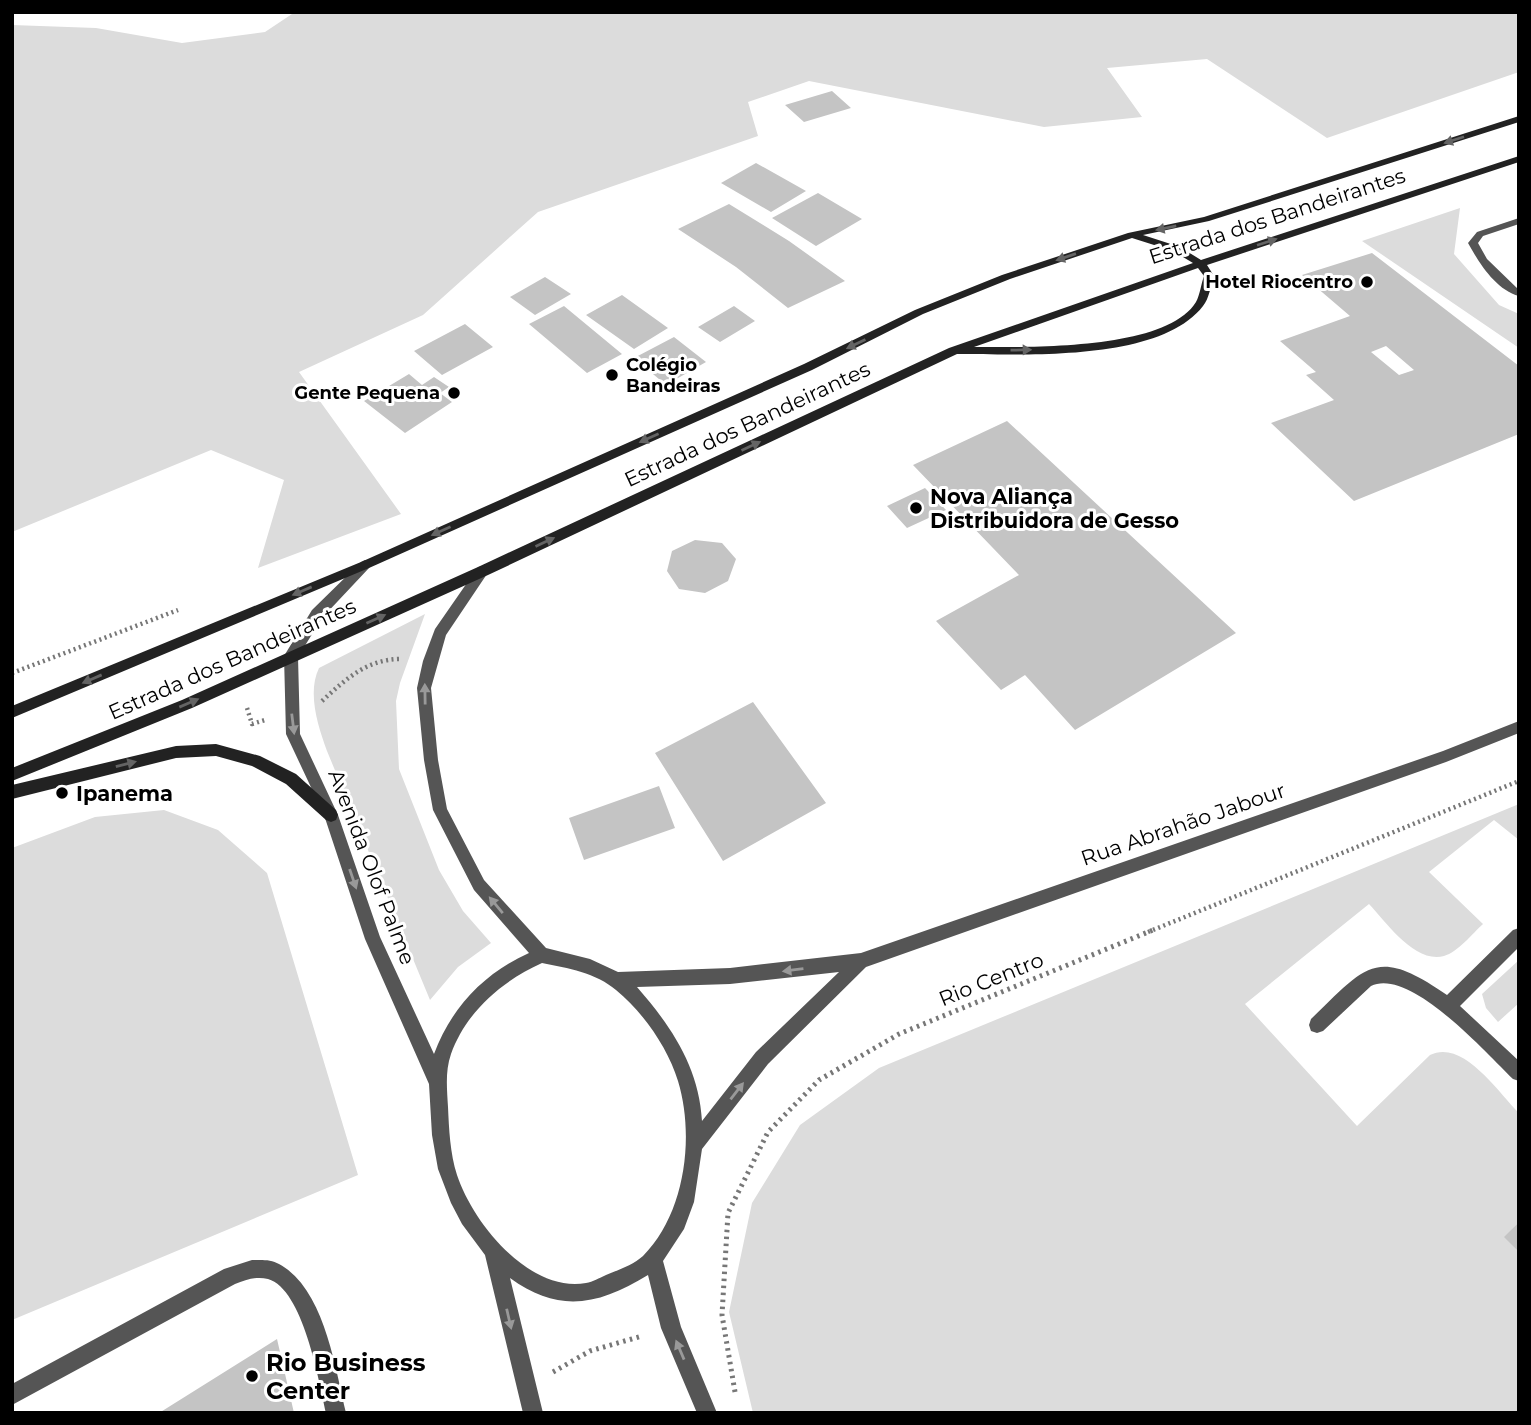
<svg xmlns="http://www.w3.org/2000/svg" width="1531" height="1425" font-family="Montserrat,sans-serif">
  <style>
    .green { fill: #dcdcdc }
    .building { fill: #c4c4c4; fill-rule: evenodd }
    .lines { fill: none; stroke-linecap: round; stroke-linejoin: round }
    .path-far1 { stroke: #777; stroke-width: 4.5; stroke-dasharray: 2 3.5; stroke-linecap: butt }
    .path { stroke: #777; stroke-width: 5; stroke-dasharray: 2.5 4.5; stroke-linecap: butt }
    .service { fill: #555; fill-rule: evenodd }
    .tertiary { fill: #555; fill-rule: evenodd }
    .secondary { fill: #222; fill-rule: evenodd }
    .oneway { fill: #646464 }
    .oneway2 { fill: #999 }
    .poi-dot { fill: #000; stroke: #fff; stroke-width: 2.5 }
    .labels { text-anchor: middle; dominant-baseline: central; stroke-width: 6; stroke-linejoin: round; paint-order: stroke }
    .far-poi-label { font-size: 18px; font-weight: bold; fill: #000; stroke: #fff; text-anchor: end }
    .street-label { font-size: 21px; fill: #000; stroke: #fff }
    .poi-label { font-size: 21px; font-weight: bold; fill: #000; stroke: #fff; text-anchor: start }
    .near-poi-label { font-size: 24px; font-weight: bold; fill: #000; stroke: #fff; text-anchor: start }
  </style>
  <rect width="100%" height="100%" fill="#fff"/>
  <path class="green" d="M295 12H1519V72L1327 138 1207 59 1107 68 1142 117 1044 127 809 81 748 102 758 136 538 212 423 315 299 372 401 514 258 568 284 480 211 450 12 532V25L96 28 182 43 265 32Z
    M1460 208 1454 254 1499 305 1519 314V348L1362 241Z
    M425 614 400 683 396 701 399 769 439 870 463 911 491 943 458 967 430 1000 327 751C318 726 307 693 319 668Z
    M1519 804V840L1494 820 1429 872 1483 924C1472 934 1458 952 1444 956 1415 964 1386 922 1369 904L1245 1004 1357 1126 1430 1055C1463 1039 1497 1091 1519 1113V1222L1505 1237 1519 1252V1413H753L729 1312 752 1203 800 1125 879 1068Z
    M164 810 218 830 267 873 358 1175 12 1320V848L95 817Z
    M1519 960V1003L1498 1022 1486 1008 1482 994Z"/>
  <path class="building" d="M832 91 851 108 804 122 785 105Z
    M756 163 806 191 771 212 721 183Z
    M818 193 862 219 816 246 772 218Z
    M729 204 789 241 845 281 788 308 736 267 678 229Z
    M1372 253 1519 366V434L1354 501 1271 423 1334 400 1306 375 1316 372 1280 341 1350 316 1302 275ZM1386 346 1414 370 1399 375 1371 352Z
    M545 277 571 294 535 315 510 297Z
    M622 295 668 328 634 349 586 315Z
    M564 306 622 354 587 373 529 324Z
    M734 306 755 321 720 342 698 327Z
    M465 324 493 347 442 375 414 351Z
    M674 337 706 362 666 385 634 358Z
    M409 374 422 385 434 377 449 387 440 393 452 402 405 433 364 401Z
    M1007 421 1236 633 1075 730 1025 675 1001 690 936 621 1019 575 913 465Z
    M925 488 946 510 907 528 887 506Z
    M695 540 722 543 736 559 728 581 705 593 679 589 667 571 672 551Z
    M753 702 826 803 723 861 655 753Z
    M659 786 675 828 584 860 569 818Z
    M1519 1222V1252L1504 1237Z
    M277 1339 294 1413H159Z"/>
  <g class="lines">
    <path class="path-far1" d="M12 673 178 610
      M322 701C346 679 367 659 401 659
      M247 708 252 724 265 720
      M1148 932 1519 781"/>
    <path class="path" d="M553 1372 590 1351 642 1336
      M735 1392 722 1315 728 1213 768 1132 819 1080 899 1034 1153 930"/>
    <path class="service" d="M1519 218V224L1483 236 1478 243 1487 259 1519 290V296C1496 290 1479 263 1468 243L1477 232Z
      M1519 928V947L1460 1006 1519 1061V1081L1513 1079C1486 1053 1410 967 1371 986L1323 1031 1317 1033 1311 1031 1309 1025 1311 1019C1367 965 1376 946 1447 995L1513 930Z
      M252 1260C261 1260 271 1259 279 1264 324 1288 335 1367 346 1413H326C319 1381 303 1289 268 1279 256 1276 246 1280 235 1284L12 1405V1384L224 1269Z"/>
    <path class="tertiary" d="M365 560 371 565 369 568 322 618 298 657 300 734 338 815 380 937 434 1054C451 1008 484 973 529 953L474 890 433 810 424 760 417 688 423 661 435 629 478 567 483 566 489 571 446 635 431 688 438 760 447 809 484 880 546 948 590 959 618 972 730 968 861 953 1443 751 1519 721V733L1446 762 866 967 768 1064 702 1149 694 1202 684 1229 663 1261 681 1327 717 1413H697L661 1328 648 1275C599 1305 559 1314 510 1278L543 1413H523L485 1255 462 1224 451 1203 438 1169 432 1135 429 1084 365 939 324 815 286 734 284 656 312 610 361 562ZM542 963C568 968 596 973 616 990 643 1012 668 1048 678 1081 695 1137 685 1214 643 1256 633 1265 618 1270 606 1275 599 1278 593 1282 586 1283 529 1293 473 1223 457 1175 450 1153 449 1129 448 1107 447 1089 445 1071 451 1054 466 1012 502 981 542 963ZM839 972 756 1052 702 1121C699 1067 671 1026 637 987L730 984Z"/>
    <path class="secondary" d="M1519 116V122L1209 221 1143 235 1180 247 1201 260 1519 156V162L1207 265 1214 276C1211 285 1209 299 1203 306 1159 363 1020 354 957 354L488 575 192 708 12 781V768L182 700 478 567 949 348 1193 263 1173 251 1132 238 1010 279 923 314 812 370 369 568 12 718V706L361 562 804 364 915 310 1002 275 1128 233 1204 217ZM1198 268 1204 276C1201 284 1200 295 1196 302 1166 351 1026 347 974 347Z
      M216 744 260 756 296 774 336 810 338 815 336 820 331 822 326 820 286 784 252 766 216 756 176 758 12 799V785L176 746Z"/>
  </g>
  <defs><path id="oneway-solid" d="M-6-.8H1V-3.2L6.5 0L1 3.2V.8H-6Z" transform="scale(1.75)"/></defs>
  <g class="oneway">
    <use href="#oneway-solid" transform="translate(1454 140) rotate(162)"/>
    <use href="#oneway-solid" transform="translate(1166 228) rotate(168)"/>
    <use href="#oneway-solid" transform="translate(1267 242) rotate(-18)"/>
    <use href="#oneway-solid" transform="translate(1066 257) rotate(161)"/>
    <use href="#oneway-solid" transform="translate(856 344) rotate(154)"/>
    <use href="#oneway-solid" transform="translate(1021 350) rotate(-1)"/>
    <use href="#oneway-solid" transform="translate(649 438) rotate(156)"/>
    <use href="#oneway-solid" transform="translate(751 446) rotate(-25)"/>
    <use href="#oneway-solid" transform="translate(441 531) rotate(156)"/>
    <use href="#oneway-solid" transform="translate(545 542) rotate(-25)"/>
    <use href="#oneway-solid" transform="translate(302 591) rotate(157)"/>
    <use href="#oneway-solid" transform="translate(376 619) rotate(-24)"/>
    <use href="#oneway-solid" transform="translate(92 679) rotate(157)"/>
    <use href="#oneway-solid" transform="translate(189 703) rotate(-23)"/>
    <use href="#oneway-solid" transform="translate(126 764) rotate(-14)"/>
  </g>
  <g class="oneway2">
    <use href="#oneway-solid" transform="translate(425 694) rotate(-91)"/>
    <use href="#oneway-solid" transform="translate(293 724) rotate(83)"/>
    <use href="#oneway-solid" transform="translate(353 879) rotate(71)"/>
    <use href="#oneway-solid" transform="translate(496 905) rotate(-130)"/>
    <use href="#oneway-solid" transform="translate(793 970) rotate(173)"/>
    <use href="#oneway-solid" transform="translate(737 1091) rotate(-52)"/>
    <use href="#oneway-solid" transform="translate(509 1319) rotate(77)"/>
    <use href="#oneway-solid" transform="translate(680 1350) rotate(-113)"/>
  </g>
  <g class="poi-dot">
    <circle cx="1367" cy="282" r="7"/>
    <circle cx="612" cy="375" r="7"/>
    <circle cx="454" cy="393" r="7"/>
    <circle cx="916" cy="508" r="7"/>
    <circle cx="62" cy="793" r="7"/>
    <circle cx="252" cy="1376" r="7"/>
  </g>
  <g class="labels">
    <g class="far-poi-label">
      <text x="1353" y="282">Hotel Riocentro</text>
      <text x="626" y="365" text-anchor="start">Colégio<tspan x="626" dy="21">Bandeiras</tspan></text>
      <text x="440" y="393">Gente Pequena</text>
    </g>
    <g class="street-label">
      <text transform="translate(1277 216) rotate(-18)">Estrada dos Bandeirantes</text>
      <text transform="translate(747 424) rotate(-25)">Estrada dos Bandeirantes</text>
      <text transform="translate(232 659) rotate(-24)">Estrada dos Bandeirantes</text>
      <text transform="translate(1183 824) rotate(-19)">Rua Abrahão Jabour</text>
      <text transform="translate(372 867) rotate(69)">Avenida Olof Palme</text>
      <text transform="translate(991 979) rotate(-22)">Rio Centro</text>
    </g>
    <g class="poi-label">
      <text x="930" y="496">Nova Aliança<tspan x="930" dy="24">Distribuidora de Gesso</tspan></text>
      <text x="76" y="793">Ipanema</text>
    </g>
    <g class="near-poi-label">
      <text x="266" y="1362">Rio Business<tspan x="266" dy="28">Center</tspan></text>
    </g>
  </g>
  <rect width="1531" height="1425" fill="none" stroke="#000000" stroke-width="28"/>
</svg>
